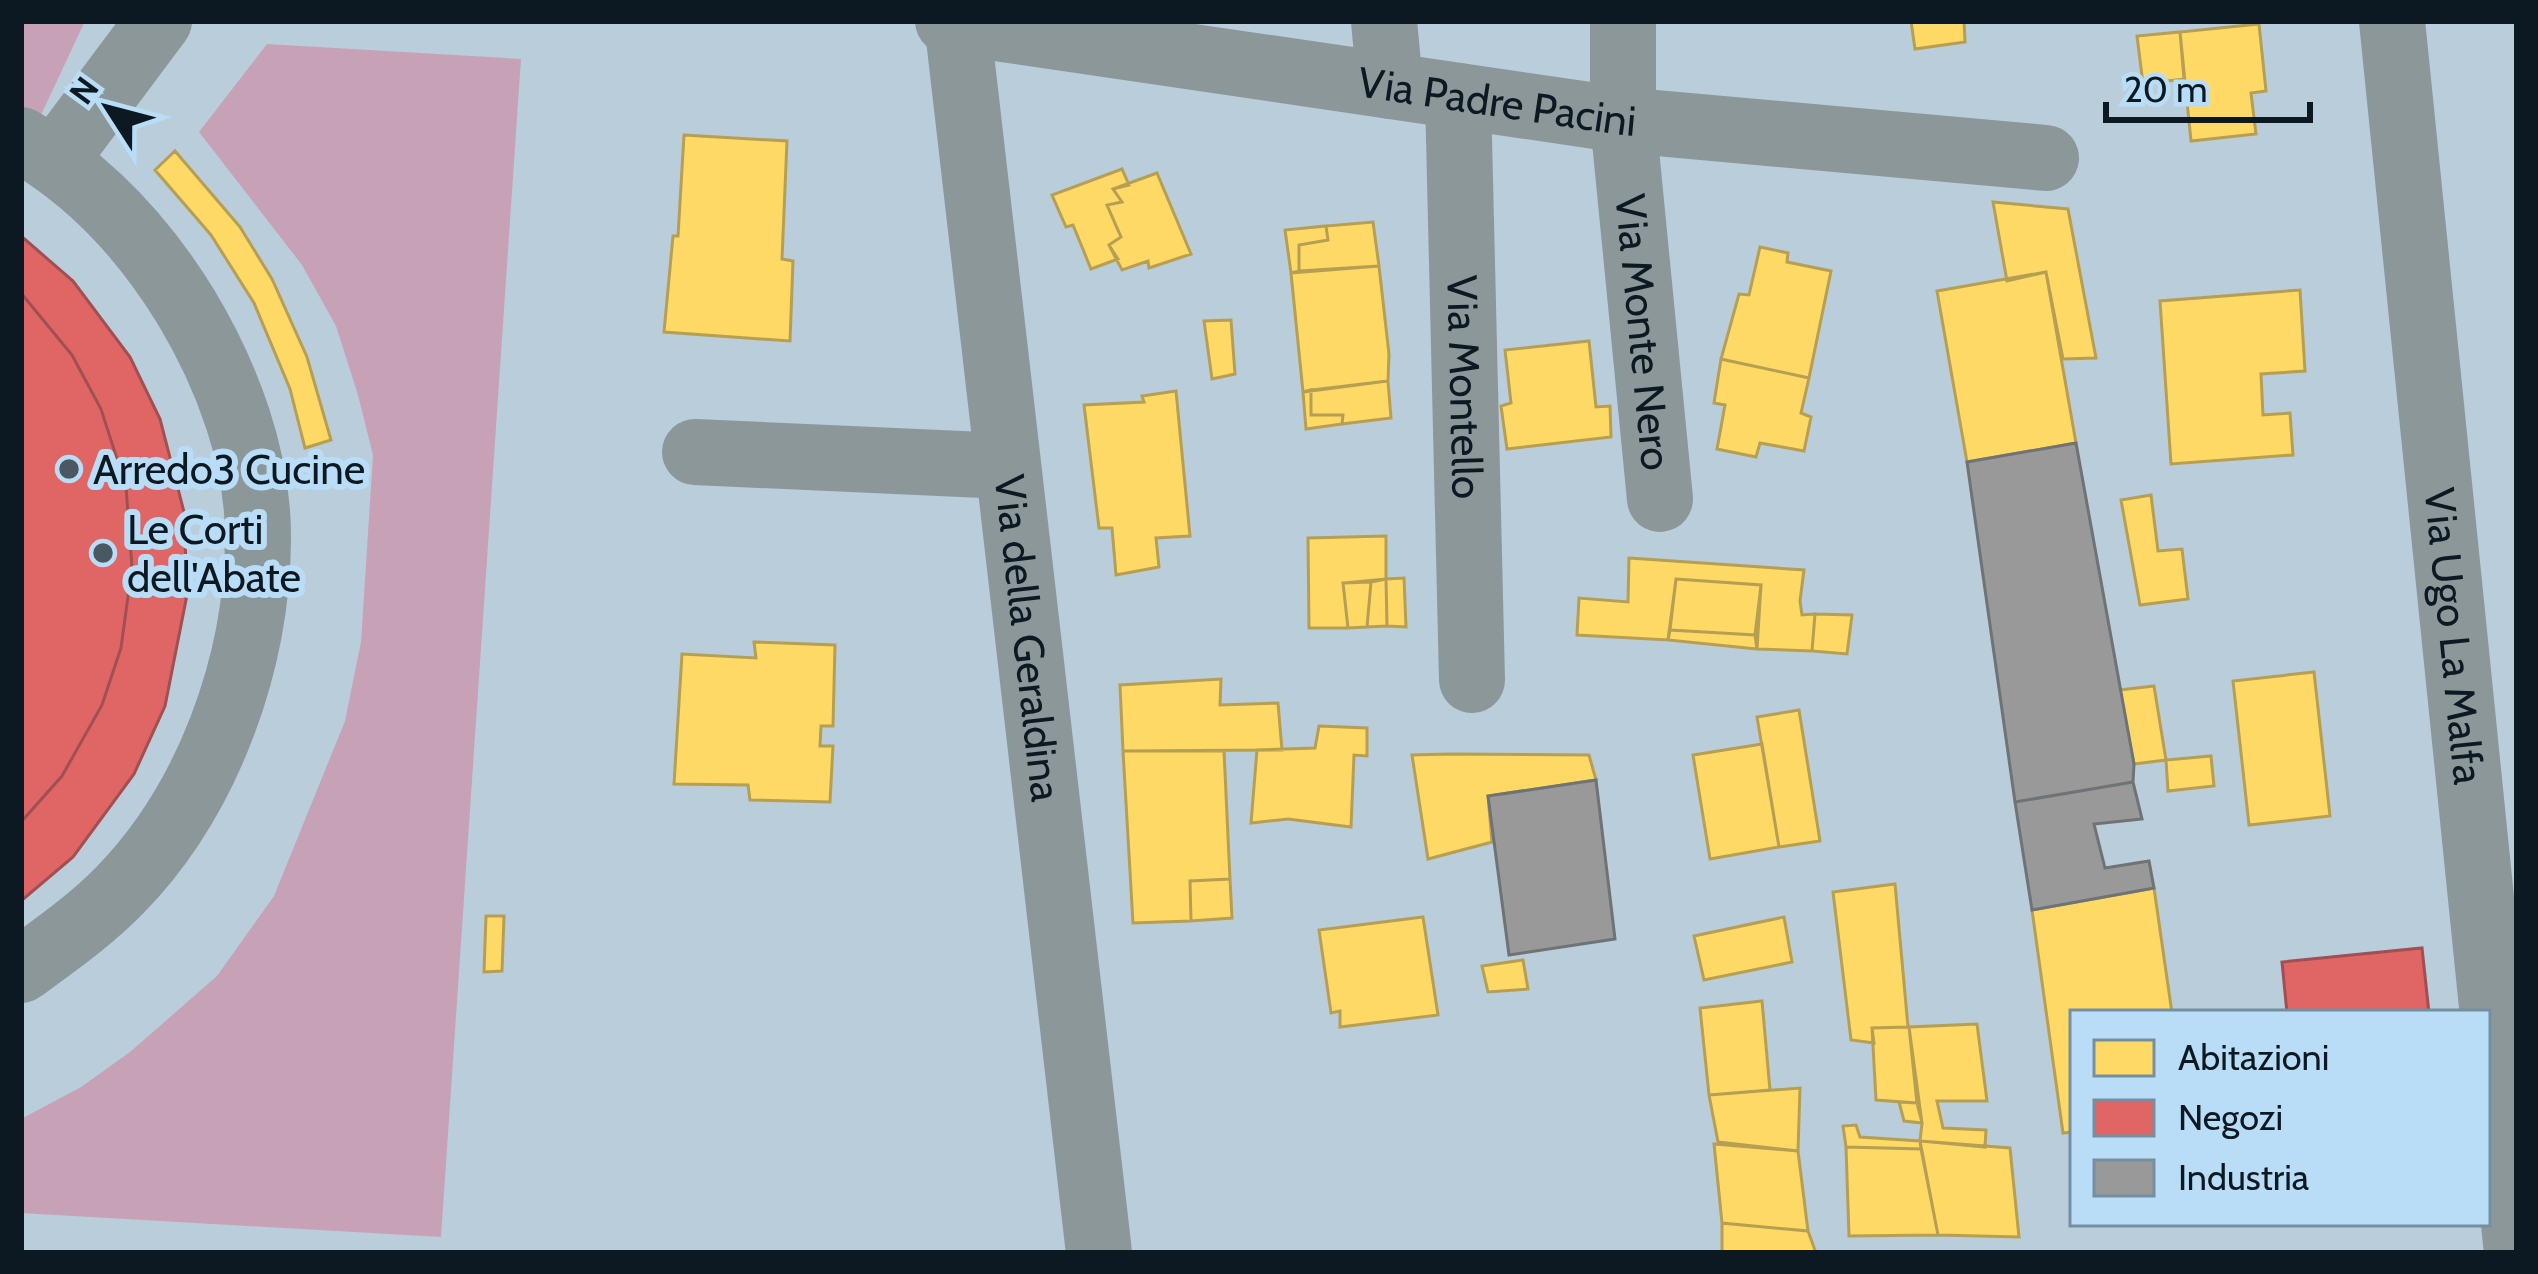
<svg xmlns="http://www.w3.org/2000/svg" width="2538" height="1274" font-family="Cabin,sans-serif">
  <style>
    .green { fill: #c7a2b7 }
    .homes { fill: #ffd966; stroke: #b69f52; stroke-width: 3 }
    .shops { fill: #e06666; stroke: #a04f52; stroke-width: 3 }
    .industry { fill: #999; stroke: #6f7375; stroke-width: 3 }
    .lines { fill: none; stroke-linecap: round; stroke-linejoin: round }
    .street { stroke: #8c979a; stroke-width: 66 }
    .poi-dot { fill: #495863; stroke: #b9ddf6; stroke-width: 4.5 }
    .labels { text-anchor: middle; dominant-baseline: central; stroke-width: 12; stroke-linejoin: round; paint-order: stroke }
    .street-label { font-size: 42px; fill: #0c1922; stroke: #b9ddf6 }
    .poi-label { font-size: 42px; fill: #0c1922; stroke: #b9ddf6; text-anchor: start }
  </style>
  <rect width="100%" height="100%" fill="#bacddb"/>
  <path class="green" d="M21 21H85L41 115 21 108Z
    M267 44 521 59 441 1237 21 1213V1119L81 1087 130 1052 217 976 274 896 345 721 361 642 373 455 358 395 336 326 302 265 199 132Z"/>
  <path class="homes" d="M1911 21H1964L1965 42 1915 49Z
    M2259 24 2266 91 2251 93 2256 134 2191 141 2180 32Z
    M2180 32 2184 79 2143 84 2137 36Z
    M684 135 787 141 782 259 793 261 790 341 664 332 673 236H678Z
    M175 151 240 227 272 279 307 357 331 440 305 448 290 389 254 303 211 235 155 170Z
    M1122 169 1129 185 1113 189 1122 202 1107 205 1121 237 1109 245 1118 259 1091 269 1073 225 1066 227 1052 195Z
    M1157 173 1191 254 1149 268 1148 261 1122 270 1109 245 1121 237 1107 205 1122 202 1113 189Z
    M1993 202 2068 209 2096 358 2063 359 2046 272 2007 281Z
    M1373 222 1379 266 1299 271V245L1328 240 1326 226Z
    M1326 226 1328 240 1299 245V271L1291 273 1285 230Z
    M1760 247 1788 253 1787 262 1831 271 1809 378 1721 359 1739 294 1749 295Z
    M1379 266 1389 354 1388 381 1303 392 1291 273Z
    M2046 272 2076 443 1967 462 1937 291Z
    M2300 290 2305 371 2261 374 2263 415 2290 413 2293 455 2171 464 2160 301Z
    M1231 320 1235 374 1212 379 1204 321Z
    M1589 341 1596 407 1610 406 1611 437 1507 449 1501 406 1511 403 1505 350Z
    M1721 359 1809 378 1801 413 1811 417 1804 451 1760 443 1756 457 1717 449 1725 405 1714 403Z
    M1388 381 1391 418 1342 424 1343 415H1311V390Z
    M1311 390V415H1343L1342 424 1306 429 1303 392Z
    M1176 391 1190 536 1156 538 1159 567 1116 575 1112 528H1099L1084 405 1144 402 1142 396Z
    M2151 495 2158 551 2182 549 2188 599 2140 605 2121 500Z
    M1386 536V579L1343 583 1348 628H1309L1308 538Z
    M1629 558 1804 570 1800 601 1802 615 1815 614 1812 651 1757 649 1761 585 1676 579 1668 640 1577 635 1579 598 1628 602Z
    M1404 578 1406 627 1387 626 1386 579Z
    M1386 579 1387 626 1367 627 1371 582Z
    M1676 579 1761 585 1755 635 1670 630Z
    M1371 582 1367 627 1348 628 1343 583Z
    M1815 614 1852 615 1847 654 1812 651Z
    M1670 630 1755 635 1757 649 1668 640Z
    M754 642 835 645 833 726H821L820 746H833L830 802 750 800 748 785 674 784 682 654 756 658Z
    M2314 672 2330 816 2249 825 2233 681Z
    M1221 679 1220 705 1278 703 1282 750 1123 751 1120 685Z
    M2154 686 2166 760 2134 764 2119 690Z
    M1799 710 1820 841 1779 847 1757 717Z
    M1319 726 1367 728V756L1354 755 1351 827 1288 819 1251 823 1257 750 1315 748Z
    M1762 744 1779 847 1710 859 1693 755Z
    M1123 751H1224L1230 879 1190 881 1191 921 1133 923Z
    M1450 754 1589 755 1596 780 1488 796 1492 842 1428 859 1412 755Z
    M2211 756 2214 786 2168 791 2166 760Z
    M1230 879 1232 918 1191 921 1190 881Z
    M1895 884 1908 1027 1872 1028 1874 1043 1851 1040 1833 892Z
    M2154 888 2172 1013H2073V1132L2063 1133 2032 910Z
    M486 916H504L502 971 484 972Z
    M1423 917 1438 1015 1340 1027V1011L1331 1013 1319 930Z
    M1784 917 1792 962 1704 980 1694 936Z
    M1523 960 1528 989 1488 992 1482 966Z
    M1762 1001 1770 1090 1709 1095 1700 1008Z
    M1977 1024 1987 1101H1937L1943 1128 1986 1130 1985 1147 1920 1141 1922 1123 1909 1027Z
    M1909 1027 1917 1103 1876 1100 1872 1028Z
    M1800 1088 1798 1151 1718 1142 1709 1095Z
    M1899 1102 1917 1103 1922 1123 1904 1121Z
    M1856 1125 1860 1137 1920 1141 1921 1149 1846 1147 1843 1126Z
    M1920 1141 2010 1148 2019 1237 1938 1235Z
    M1714 1144 1798 1151 1808 1231 1722 1223Z
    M1846 1147 1921 1149 1938 1235 1849 1236Z
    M1722 1223 1808 1231 1816 1253H1722Z"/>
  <path class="shops" d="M21 236 73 281 130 357 160 419 184 512 187 595 165 706 134 774 73 857 21 901Z
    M21 293 72 355 101 409 126 487 132 567 121 648 102 705 62 776 21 822Z
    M2422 948 2429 1013H2287L2282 962Z"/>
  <path class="industry" d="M2076 443 2134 764 2133 782 2015 802 1967 462Z
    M1596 780 1615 939 1509 955 1488 796Z
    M2133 782 2142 819 2094 824 2105 868 2149 861 2154 888 2032 910 2015 802Z"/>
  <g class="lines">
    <g class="street">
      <path id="s1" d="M948 21 1623 120 2046 158"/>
      <path id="s2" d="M957 21 1099 1253"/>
      <path d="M1384 21 1390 86"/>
      <path id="s3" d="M1623 21V120L1660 499"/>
      <path id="s4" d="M2392 21 2517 1253"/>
      <path id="s5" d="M1458 96 1472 680"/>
      <path d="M21 140C91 181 143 237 186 307 227 375 259 459 258 540 257 664 208 800 120 890 91 920 55 945 21 970"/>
      <path d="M55 160 159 21"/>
      <path d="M695 452 1006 466"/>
    </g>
  </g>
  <g class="poi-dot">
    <circle cx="69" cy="469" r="12"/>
    <circle cx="103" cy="553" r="12"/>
  </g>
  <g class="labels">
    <g class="street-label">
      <text stroke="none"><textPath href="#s1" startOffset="555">Via Padre Pacini</textPath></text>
      <text stroke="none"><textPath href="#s3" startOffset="312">Via Monte Nero</textPath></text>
      <text stroke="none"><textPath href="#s5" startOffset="291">Via Montello</textPath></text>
      <text stroke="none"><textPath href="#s2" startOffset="621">Via della Geraldina</textPath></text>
      <text stroke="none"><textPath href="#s4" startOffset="618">Via Ugo La Malfa</textPath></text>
    </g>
    <g class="poi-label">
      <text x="93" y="469">Arredo3 Cucine</text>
      <text x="127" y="529">Le Corti<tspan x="127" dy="48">dell'Abate</tspan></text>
    </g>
  </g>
  <rect width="2538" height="1274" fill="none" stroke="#0c1922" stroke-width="48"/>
  <rect x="2070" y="1010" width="420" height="216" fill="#b9ddf6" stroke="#748fa1" stroke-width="3"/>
  <rect x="2094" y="1040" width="60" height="36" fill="#ffd966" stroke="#748fa1" stroke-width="3"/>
  <text x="2178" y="1070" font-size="36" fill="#0c1922">Abitazioni</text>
  <rect x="2094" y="1100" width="60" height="36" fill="#e06666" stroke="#748fa1" stroke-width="3"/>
  <text x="2178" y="1130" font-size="36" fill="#0c1922">Negozi</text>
  <rect x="2094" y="1160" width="60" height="36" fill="#999999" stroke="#748fa1" stroke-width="3"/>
  <text x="2178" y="1190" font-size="36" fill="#0c1922">Industria</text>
  <g transform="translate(108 108) rotate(306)" stroke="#b9ddf6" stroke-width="9" paint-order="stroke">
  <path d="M0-9L21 45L0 30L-21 45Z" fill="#0c1922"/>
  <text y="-18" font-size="33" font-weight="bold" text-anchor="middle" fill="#0c1922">N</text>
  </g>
  <path d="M2106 102v18h204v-18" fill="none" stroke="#0c1922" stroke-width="6"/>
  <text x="2124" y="102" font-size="36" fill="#0c1922" stroke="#b9ddf6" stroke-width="9" paint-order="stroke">20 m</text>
</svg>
